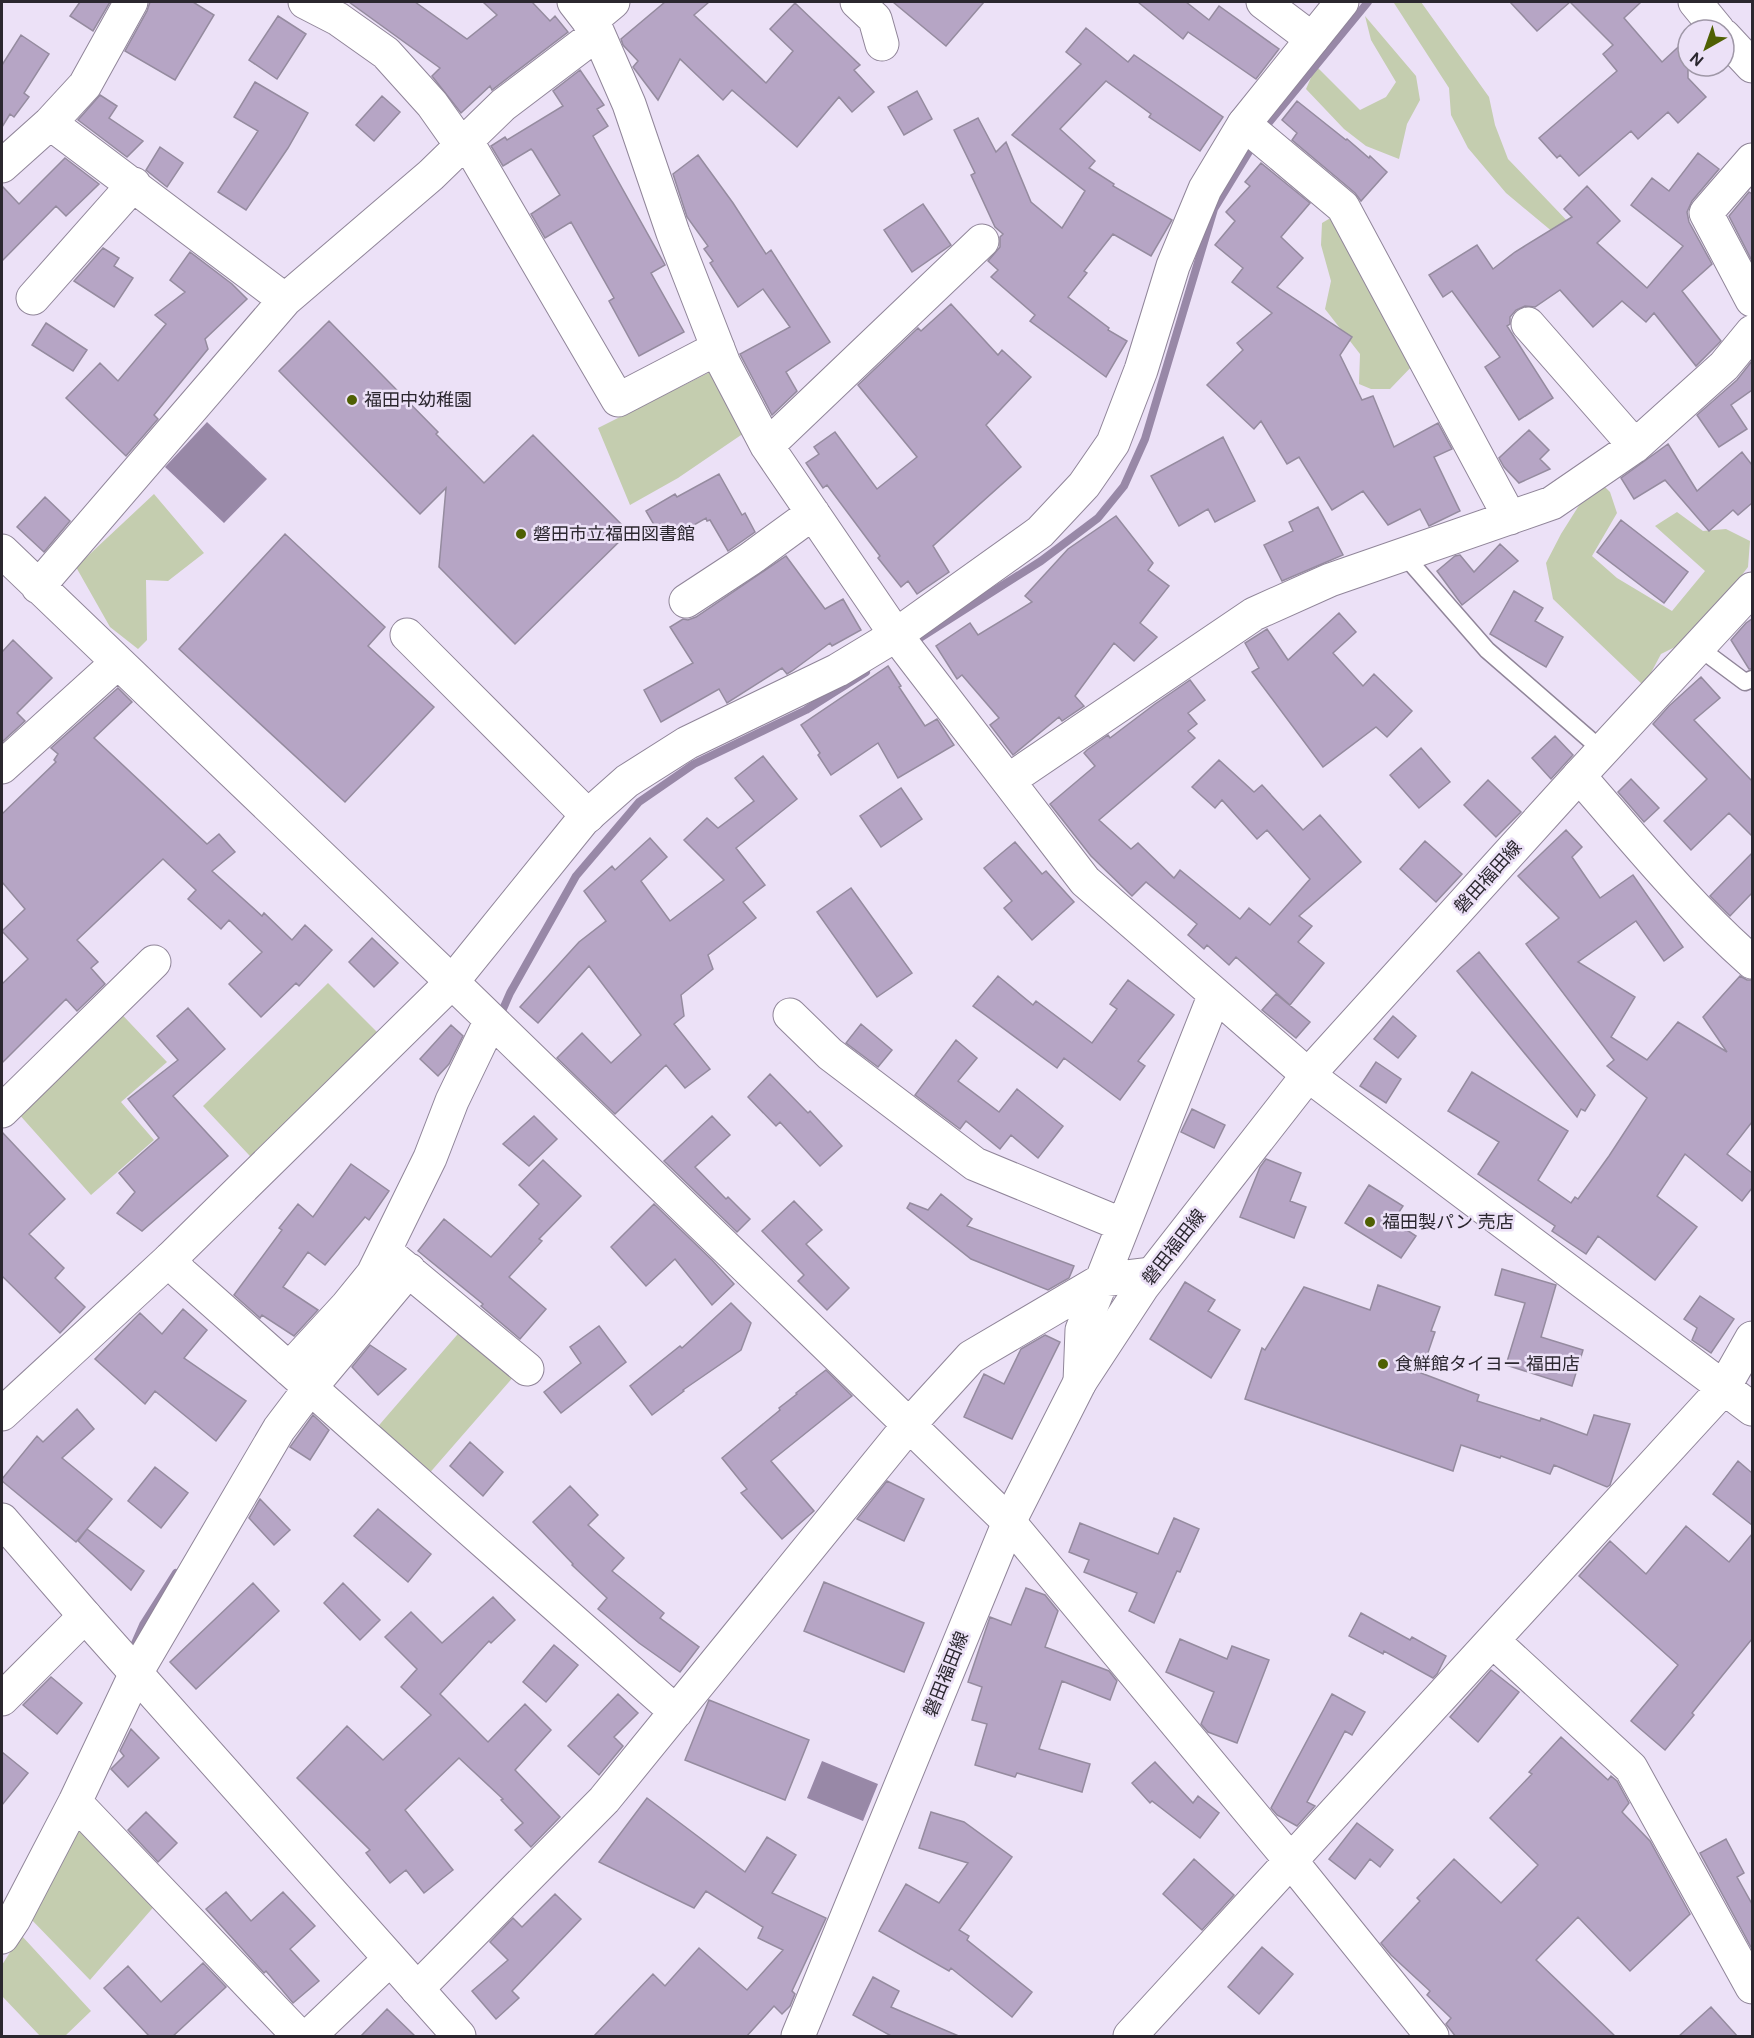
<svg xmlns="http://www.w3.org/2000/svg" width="1754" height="2038" font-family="'DM Sans','Noto Sans JP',sans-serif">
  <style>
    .green { fill: #c4cdaf }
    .water { fill: #9888a7 }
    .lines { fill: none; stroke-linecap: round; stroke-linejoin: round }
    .stream { stroke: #9888a7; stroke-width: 8 }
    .building { fill: #b6a5c5; stroke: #958b9f; stroke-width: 1.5 }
    .service-casing { stroke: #908599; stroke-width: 19 }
    .minor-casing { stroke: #908599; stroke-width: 35 }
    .tertiary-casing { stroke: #908599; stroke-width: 35 }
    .primary-casing { stroke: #908599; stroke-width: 35 }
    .service { stroke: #fff; stroke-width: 16 }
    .minor { stroke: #fff; stroke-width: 33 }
    .tertiary { stroke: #fff; stroke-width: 33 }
    .primary { stroke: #fff; stroke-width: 33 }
    .poi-dot { fill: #4f6003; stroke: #ece1f7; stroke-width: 2 }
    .labels { text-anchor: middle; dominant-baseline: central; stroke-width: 5; stroke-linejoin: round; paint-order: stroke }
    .poi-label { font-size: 18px; fill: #2b272f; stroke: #ece1f7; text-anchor: start }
    .street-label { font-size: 18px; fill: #2b272f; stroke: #ece1f7 }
  </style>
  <rect width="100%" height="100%" fill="#ece1f7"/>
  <path class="green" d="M1396 2H1421L1489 97 1495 125 1508 159 1573 227 1578 253 1506 193 1468 148 1451 115 1449 88 1394 3Z
    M1365 16 1416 76 1420 100 1407 124 1399 159 1366 146 1344 129 1306 89 1316 66 1360 110 1386 97 1396 82 1371 40Z
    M1339 213 1416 362 1390 389H1371L1359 384 1360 354 1325 309 1331 281 1321 245 1322 223Z
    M710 372 744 433 678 478 630 505 598 428Z
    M1603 485 1610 492 1617 513 1592 556 1617 578 1672 611 1705 571 1655 526 1677 512 1703 531 1726 529 1750 541 1748 567 1716 609 1681 644 1661 654 1644 686 1553 599 1546 563 1561 534 1583 499Z
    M154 494 204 553 168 581 146 580 147 640 138 649 110 627 76 567Z
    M328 983 389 1044 262 1169 203 1106Z
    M112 1004 167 1062 121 1102 154 1140 91 1195 9 1103Z
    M463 1328 515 1375 420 1484 368 1438Z
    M75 1802 164 1895 90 1980 27 1915Z
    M21 1935 91 2011 65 2036H40L2 1996V1965Z"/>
  <path class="water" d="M207 422 267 479 224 523 165 467Z
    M822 1761 878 1784 863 1821 807 1798Z"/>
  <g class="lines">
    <path class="stream" d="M1262 131 1368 2
      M915 641 1041 561 1098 518 1124 486 1145 439 1214 209 1255 142
      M499 1018 510 993 576 876 639 802 694 764 806 710 866 672
      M132 1650 143 1625 176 1573"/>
  </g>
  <path class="building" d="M80 2H110L93 31 70 16Z
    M150 2H193L214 15 175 80 125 51 147 11Z
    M349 2H415L467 39 497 15 483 2H532L550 21 555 16 568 32 492 90 490 86 461 113 432 76 440 68Z
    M665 2H709L694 15 766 83 793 51 770 29 795 3 860 65 854 70 874 92 852 112 839 97 797 147 732 90 723 100 680 59 658 100 633 67 638 61 623 45 621 39Z
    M893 2H984L946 46Z
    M1138 2H1186L1209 20 1219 6 1279 49 1256 79 1188 32 1183 39Z
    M1510 2H1641L1624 18 1662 62 1688 38V78L1706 97 1678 123 1668 112 1638 139 1631 131 1579 176 1560 155 1557 158 1539 138 1617 71 1603 54 1613 45 1570 2 1537 31Z
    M278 16 306 34 277 79 249 60Z
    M1086 28 1128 62 1134 55 1223 117 1200 151 1149 117 1151 114 1106 81 1060 129 1095 161 1089 168 1114 184 1113 186 1172 220 1151 256 1113 234 1084 271 1087 273 1068 297 1109 328 1108 330 1127 341 1106 377 1030 321 1035 315 991 277 998 270 988 261 1000 247V237L1003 234 995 227 971 175 975 173 954 130 978 118 996 152 1006 142 1031 202 1062 228 1085 191 1012 135 1081 64 1066 52Z
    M21 35 49 54 24 93 29 97 14 117 10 114 2 127V65Z
    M580 70 604 105 597 109 608 126 593 136 665 265 651 273 684 332 639 356 609 301 614 298 571 222 545 238 531 214 560 195 533 151 531 149 503 166 491 146 505 137 507 140 563 106 553 91Z
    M255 82 308 113 288 148 246 210 218 192 258 131 234 117Z
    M917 91 932 119 904 135 888 107Z
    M100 95 117 106 109 118 143 141 127 157 78 120Z
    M382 96 400 112 374 141 356 125Z
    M1297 101 1346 140 1347 139 1369 158 1370 156 1387 172 1361 201 1355 193 1292 140 1297 133 1282 120Z
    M160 147 183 163 167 187 146 170Z
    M1698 153 1719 169 1692 201 1687 212 1689 222 1712 264 1682 291 1721 341 1696 366 1654 313 1646 322 1622 301 1593 327 1560 290 1535 307 1525 306 1516 310 1510 317V324L1507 326 1553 398 1519 420 1485 367 1500 357 1452 291 1443 297 1429 275 1477 245 1493 269 1515 252 1572 217 1564 209 1587 186 1620 221 1597 243 1647 288 1683 246 1631 205 1652 178 1669 191Z
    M698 155 733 203 766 254 771 250 830 342 786 372 797 391 772 415 740 354 790 327 763 289 738 307 710 263 713 261 704 249 708 246 687 217 673 174Z
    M65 158 99 184 66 216 56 206 2 261V186L19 204Z
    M1261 163 1310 203 1281 237 1303 258 1277 287 1352 337 1340 355 1362 400 1373 396 1394 447 1438 423 1452 449 1434 457 1460 511 1429 526 1420 509 1388 525 1363 491 1332 510 1299 457 1287 464 1261 421 1254 429 1207 385 1243 350 1237 343 1272 313 1232 282 1243 268 1215 245 1235 221 1226 212 1250 186 1245 182Z
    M1749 192 1752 194V261L1729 216Z
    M923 204 951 245 912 272 884 230Z
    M103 248 119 258 114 266 133 278 114 307 74 281Z
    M190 252 232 284 247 299 205 339 208 349 154 415 158 419 126 456 66 398 100 363 118 381 166 324 155 315 185 292 170 280Z
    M951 304 998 355 1002 350 1031 377 986 425 1021 467 933 546 949 572 917 594 908 581 901 587 878 558 880 556 827 485 823 488 806 463 819 454 814 447 835 432 877 489 917 457 858 385 918 328 921 331Z
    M329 321 438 432 436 434 484 483 533 435 629 532 515 644 439 567 446 488 420 514 279 371Z
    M46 323 87 350 73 371 32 345Z
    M1752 361V390L1731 405 1747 429 1719 447 1697 415 1737 380Z
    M1529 430 1549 450 1540 459 1550 469 1519 483 1504 467 1499 458Z
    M1223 437 1255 501 1215 522 1208 509 1179 526 1151 476Z
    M1668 444 1697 491 1742 452 1752 465V503L1738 515 1733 510 1709 531 1665 480 1634 499 1621 478Z
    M719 474 742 515 745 513 755 532 728 551 710 520 707 521 706 518 664 542 646 511 675 494 677 497Z
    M45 497 70 521 44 552 17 527Z
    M1318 507 1343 555 1282 581 1264 545 1293 531 1289 522Z
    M1116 516 1153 563 1148 570 1169 586 1140 623 1157 637 1134 661 1114 643 1075 696 1084 706 1062 721 1059 717 1013 755 990 725 999 718 962 675 957 679 936 646 970 623 978 635 1032 602 1025 596 1068 549Z
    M1621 520 1688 572 1664 603 1597 552Z
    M285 534 385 627 368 646 434 707 345 802 179 649Z
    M1500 544 1518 561 1462 605 1437 571 1455 556 1460 555 1474 572Z
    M786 556 825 609 843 599 861 630 832 646 830 643 792 671 787 674 782 668 727 703 719 689 661 722 644 690 693 663 670 627 683 619 688 620 696 617Z
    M1514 591 1543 608 1535 621 1563 637 1546 667 1490 634Z
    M1339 613 1356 632 1333 653 1363 686 1374 674 1412 711 1387 737 1376 727 1323 767 1252 672 1259 668 1245 643 1267 629 1288 660Z
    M1752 619V669H1749L1731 640 1746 623Z
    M13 640 52 678 17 713 25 721 2 742V652Z
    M888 666 901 686 899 687 925 726 937 719 954 745 898 778 878 743 831 775 818 755 820 753 801 725Z
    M1701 677 1720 698 1694 720 1752 781V836L1729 813 1691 850 1664 821 1707 779 1653 724 1669 706Z
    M1190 680 1205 700 1188 713 1197 724 1188 731 1195 738 1099 820 1131 849 1138 843 1174 878 1180 870 1240 919 1249 908 1270 925 1310 879 1267 830 1257 839 1222 800 1215 808 1192 787 1219 760 1254 792 1262 785 1303 830 1320 815 1361 862 1299 916 1312 926 1298 942 1324 963 1290 1005 1236 957 1229 965 1207 945 1204 949 1188 935 1197 924 1146 882 1132 896 1091 856 1050 804 1095 766 1084 753 1087 750 1108 735 1110 738 1155 704Z
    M118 688 132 702 94 738 207 844 219 834 235 852 212 871 262 916 264 913 292 940 305 925 332 950 299 986 296 983 261 1017 229 984 262 952 229 920 221 929 188 899 196 890 163 859 77 940 98 962 91 968 105 984 77 1011 66 999 2 1063V984L28 959 2 931 25 909 2 882V814L56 762 54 760 58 754 51 748Z
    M1555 736 1573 755 1551 779 1532 758Z
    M1421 748 1450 782 1419 808 1390 775Z
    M763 756 797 799 736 848 765 885 743 902 756 918 708 955 713 969 681 995 684 1016 674 1024 710 1069 685 1088 666 1065 615 1114 557 1058 582 1033 611 1063 641 1035 589 966 538 1023 520 1007 579 942 606 921 584 891 612 866 615 870 650 838 667 857 641 881 670 921 724 880 684 840 707 818 718 828 754 801 735 778Z
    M1631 779 1659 808 1644 822 1618 792Z
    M1488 780 1521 812 1496 837 1464 805Z
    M901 788 922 819 881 847 860 816Z
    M1566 830 1582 847 1572 857 1600 898 1633 875 1683 947 1664 961 1636 921 1578 962 1635 997 1611 1037 1647 1060 1678 1022 1727 1052 1703 1017 1740 976 1747 980H1752V1122L1727 1154 1752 1173V1188L1742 1201 1685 1154 1657 1196 1697 1227 1655 1280 1598 1236 1586 1254 1552 1231 1555 1226 1478 1174 1499 1142 1448 1111 1472 1072 1568 1131 1538 1180 1571 1203 1575 1197 1578 1199 1609 1156 1647 1098 1607 1066 1614 1060 1526 944 1559 918 1518 876Z
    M1425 841 1462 874 1436 902 1400 869Z
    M1015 842 1042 874 1046 871 1074 902 1032 940 1004 908 1012 901 984 868Z
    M1752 853V893L1730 916 1710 896Z
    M851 888 912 973 877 997 817 912Z
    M372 938 398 963 374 987 349 962Z
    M1479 952 1595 1095 1585 1111 1581 1109 1577 1117 1457 971Z
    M998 976 1033 1005 1036 1001 1092 1043 1117 1009 1110 1004 1128 980 1174 1015 1138 1061 1145 1066 1120 1100 1064 1058 1057 1068 973 1006Z
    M1276 994 1310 1022 1296 1038 1262 1010Z
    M188 1008 225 1049 173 1096 228 1156 142 1231 117 1213 135 1192 119 1173 159 1138 128 1099 178 1060 157 1036Z
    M1393 1016 1416 1036 1398 1058 1374 1039Z
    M861 1024 892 1050 878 1067 846 1043Z
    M451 1025 463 1036 449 1064 438 1076 420 1059Z
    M956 1040 977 1058 958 1081 999 1112 1017 1089 1063 1126 1038 1158 1011 1135 1000 1149 966 1121 960 1129 915 1095Z
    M1376 1062 1401 1079 1386 1103 1360 1086Z
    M770 1074 808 1113 810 1111 842 1146 820 1166 780 1122 776 1126 748 1097Z
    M1192 1109 1225 1125 1214 1148 1181 1132Z
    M534 1116 557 1139 529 1166 503 1144Z
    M712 1116 730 1135 695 1167 726 1199 728 1197 750 1219 737 1232 664 1161Z
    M2 1132 65 1199 29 1234 64 1268 55 1278 85 1307 60 1333 2 1276Z
    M1266 1159 1301 1173 1290 1201 1306 1207 1294 1238 1240 1217 1260 1167Z
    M543 1160 581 1196 539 1239 542 1241 509 1277 546 1309 520 1339 481 1306 483 1304 418 1251 444 1219 491 1257 539 1204 519 1185Z
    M351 1164 389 1191 369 1220 365 1217 325 1265 308 1252 283 1287 318 1310 294 1336 262 1315 260 1318 234 1295 282 1230 279 1228 298 1204 313 1217Z
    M1369 1185 1403 1206 1393 1221 1416 1236 1401 1258 1345 1223Z
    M941 1194 972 1219 967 1226 1074 1266 1069 1278 1048 1290 971 1259 907 1208 910 1203 928 1210Z
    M794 1201 822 1230 806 1244 849 1288 827 1310 798 1281 804 1275 762 1231Z
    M654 1204 712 1260 734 1284 712 1305 675 1259 646 1286 611 1247Z
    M1502 1269 1556 1285 1541 1337 1583 1350 1572 1386 1506 1365 1525 1303 1495 1295Z
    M1185 1282 1215 1300 1208 1311 1240 1330 1211 1378 1150 1339Z
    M1378 1285 1440 1307 1431 1331 1435 1332 1421 1373 1479 1395 1477 1401 1540 1421 1541 1418 1587 1435 1594 1415 1630 1424 1610 1485 1607 1487 1554 1465 1550 1474 1501 1456 1500 1458 1461 1445 1453 1471 1245 1399 1262 1348 1265 1350 1304 1287 1370 1310Z
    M1700 1296 1734 1319 1711 1353 1692 1340 1697 1328 1684 1319Z
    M731 1303 751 1323 741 1350 683 1390 684 1391 652 1415 630 1386 680 1346 682 1348Z
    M183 1309 207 1330 184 1358 246 1401 216 1441 155 1391 145 1404 95 1359 140 1313 162 1334Z
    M599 1326 626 1362 561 1413 544 1392 581 1363 570 1347Z
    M1045 1335 1060 1342 1012 1439 964 1417 984 1374 1004 1384 1021 1349Z
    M370 1345 406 1369 378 1395 352 1367Z
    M826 1370 852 1396 771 1461 814 1511 782 1539 741 1493 747 1489 722 1458 780 1410 779 1408 797 1394 796 1393Z
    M77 1409 94 1429 62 1458 112 1499 76 1542 2 1481V1479L37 1436 43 1442Z
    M313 1415 329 1430 310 1460 290 1447Z
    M470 1442 503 1472 483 1496 450 1466Z
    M1738 1461 1752 1473V1525L1713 1494Z
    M155 1467 188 1493 161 1528 128 1501Z
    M887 1481 924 1499 904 1541 857 1519Z
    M570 1486 598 1515 588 1525 624 1558 612 1571 664 1613 660 1618 699 1647 680 1672 639 1643 598 1609 607 1598 572 1565 573 1564 533 1522Z
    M260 1499 290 1530 274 1545 249 1518Z
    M378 1509 431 1554 408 1582 354 1536Z
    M1174 1518 1199 1529 1180 1572 1177 1571 1154 1623 1129 1611 1137 1593 1084 1572 1089 1560 1069 1552 1080 1523 1158 1554Z
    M1686 1526 1729 1562 1752 1534V1639L1692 1713 1694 1715 1665 1750 1631 1721 1678 1665 1579 1576 1610 1541 1646 1574Z
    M87 1529 144 1571 131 1590 78 1541Z
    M824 1582 924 1623 904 1672 804 1631Z
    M253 1583 279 1611 196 1689 170 1662Z
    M343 1583 380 1620 360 1640 324 1603Z
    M1026 1588 1045 1595 1058 1611 1045 1647 1109 1671 1117 1681 1110 1700 1062 1681 1039 1749 1090 1764 1082 1792 1017 1773 1015 1777 975 1765 987 1724 972 1720 982 1687 968 1682 990 1617 1011 1625Z
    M493 1597 515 1620 491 1643 489 1641 440 1694 488 1742 525 1704 551 1730 515 1770 560 1817 531 1847 515 1830 523 1823 501 1800 503 1799 459 1758 405 1810 453 1870 424 1893 406 1870 390 1883 366 1853 370 1850 297 1778 347 1726 383 1760 431 1715 401 1687 417 1669 385 1637 411 1612 442 1643Z
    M1361 1613 1410 1640 1412 1637 1446 1656 1437 1674 1433 1678 1384 1651 1383 1654 1349 1636Z
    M1180 1639 1227 1659 1232 1646 1269 1660 1237 1743 1208 1732 1201 1724 1214 1692 1166 1672Z
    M554 1645 578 1665 546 1702 523 1682Z
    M1491 1670 1519 1692 1478 1742 1450 1717Z
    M51 1677 82 1703 57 1734 23 1705Z
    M618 1694 638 1713 614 1737 623 1746 599 1775 568 1746Z
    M1332 1694 1365 1712 1352 1735 1345 1731 1307 1802 1315 1806 1297 1826 1277 1815 1271 1808Z
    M709 1700 809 1740 785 1800 685 1760Z
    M131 1729 159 1758 128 1787 111 1769 124 1756 120 1751Z
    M1561 1737 1608 1780 1611 1776 1617 1781 1629 1803 1622 1812 1650 1841 1690 1914 1630 1971 1578 1917 1536 1960 1616 2037H1456L1446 2024 1451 2018 1427 1995 1430 1991 1391 1955 1381 1943 1420 1901 1417 1898 1454 1859 1501 1903 1538 1865 1490 1818 1532 1774 1529 1772Z
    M2 1752 28 1773 2 1805Z
    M1155 1762 1193 1803 1198 1796 1219 1813 1200 1838 1152 1801 1150 1803 1132 1783Z
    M647 1798 745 1872 767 1837 796 1855 772 1893 826 1918 792 1991 795 1994 790 2006 782 2014 774 2006 746 2037H593L653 1974 665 1986 699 1948 747 1990 783 1950 758 1938 763 1927 706 1891 694 1908 599 1862Z
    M146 1812 177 1843 158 1862 128 1830Z
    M931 1812 964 1822 1012 1857 959 1930 969 1936 967 1940 1032 1992 1012 2017 951 1968 949 1971 879 1931 906 1884 939 1903 968 1863 919 1848Z
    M1357 1823 1393 1850 1380 1867 1370 1859 1355 1879 1329 1859Z
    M1726 1839 1744 1873 1737 1877 1752 1904V1949L1700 1853Z
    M1194 1859 1234 1895 1202 1930 1163 1894Z
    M226 1892 251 1921 283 1892 315 1926 290 1949 319 1981 293 2003 266 1971 264 1973 206 1909Z
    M555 1894 581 1919 512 1991 519 1998 496 2019 472 1991 508 1960 490 1942 513 1918 522 1927Z
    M1262 1947 1293 1974 1259 2014 1228 1987Z
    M203 1963 226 1987 172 2037H150L104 1988 128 1966 161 2002Z
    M873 1977 899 1991 891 2007 961 2037H893L853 2015Z
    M1711 2007 1738 2037H1678Z
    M387 2009 416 2037H360Z"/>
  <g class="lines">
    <defs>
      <path id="service" d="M1404 555 1487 650 1603 751
        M1698 647 1745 682 1752 679"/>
      <path id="minor" d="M305 2 338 19 386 53 432 104 461 145
        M574 2 598 33 629 104 673 233 724 364 767 446 896 635 1085 881 1308 1075 1752 1409
        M857 2 875 19 882 44
        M1263 2 1312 39
        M1695 2 1718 30
        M589 22 613 2
        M1724 36 1752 66
        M50 123 285 300
        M1244 124 1343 207 1510 518
        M466 140 618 400 718 348
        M1752 160 1706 213 1752 300
        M2 166 50 123 85 85 131 2
        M33 298 134 184
        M1528 324 1635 446
        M767 446 982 241
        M2 551 452 982 1009 1522 1291 1861 1432 2036
        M38 587 285 300 431 175 503 105 598 33
        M686 601 750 559 813 513
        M407 635 588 816
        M2 767 117 663
        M1579 776C1635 840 1689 907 1752 962
        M1009 780 1254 614 1330 580 1552 503 1635 446 1724 366 1752 332
        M790 1015 830 1054 975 1164 1123 1225
        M2 1111 154 962
        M392 1257 527 1369
        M170 1259 181 1273 676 1712
        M289 1369 347 1306 373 1274 430 1158 452 1101 491 1020
        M1080 1382 1082 1330 1215 994
        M1493 1641 1631 1768 1752 1987
        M2 1699 85 1616
        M75 1802 299 2036
        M2 1937 14 1919 75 1802 136 1673 279 1429 310 1388 409 1270
        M417 1989 604 1800 909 1425 971 1357 1102 1280 1152 1274
        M1130 2036 1723 1389 1752 1338"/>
      <path id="tertiary" d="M2 1414 170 1259 452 982 583 820 627 781 687 743 838 670 896 635 1040 532 1084 485 1113 443 1141 370 1173 266 1205 189 1244 124 1342 2
        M2 1520 85 1616 459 2036
        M309 2036 390 1959"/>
      <path id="primary" d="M798 2036 1009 1522 1080 1382 1143 1286 1308 1075 1579 776 1752 589"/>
    </defs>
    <use href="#service" class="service-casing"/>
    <use href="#minor" class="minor-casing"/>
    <use href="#tertiary" class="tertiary-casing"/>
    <use href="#primary" class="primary-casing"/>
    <use href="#service" class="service"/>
    <use href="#minor" class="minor"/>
    <use href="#tertiary" class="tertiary"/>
    <use href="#primary" class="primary"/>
  </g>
  <g class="poi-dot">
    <circle cx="352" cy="400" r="6"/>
    <circle cx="521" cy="534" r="6"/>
    <circle cx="1370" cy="1222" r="6"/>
    <circle cx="1383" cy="1364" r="6"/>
  </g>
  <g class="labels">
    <g class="poi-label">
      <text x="364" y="400">福田中幼稚園</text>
      <text x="533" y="534">磐田市立福田図書館</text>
      <text x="1382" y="1222">福田製パン 売店</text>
      <text x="1395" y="1364">食鮮館タイヨー 福田店</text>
    </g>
    <g class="street-label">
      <text transform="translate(1488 877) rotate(-48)">磐田福田線</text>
      <text transform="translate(1174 1247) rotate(-52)">磐田福田線</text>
      <text transform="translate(946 1674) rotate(-68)">磐田福田線</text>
    </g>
  </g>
  <rect width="1754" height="2038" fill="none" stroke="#2b272f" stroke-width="6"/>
  <g transform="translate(1706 48) rotate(220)"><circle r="28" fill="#ece1f7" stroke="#9f97a7" stroke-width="1.5"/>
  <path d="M0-4.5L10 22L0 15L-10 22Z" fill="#4f6003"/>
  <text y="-9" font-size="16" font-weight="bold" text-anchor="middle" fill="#2b272f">N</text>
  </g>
</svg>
